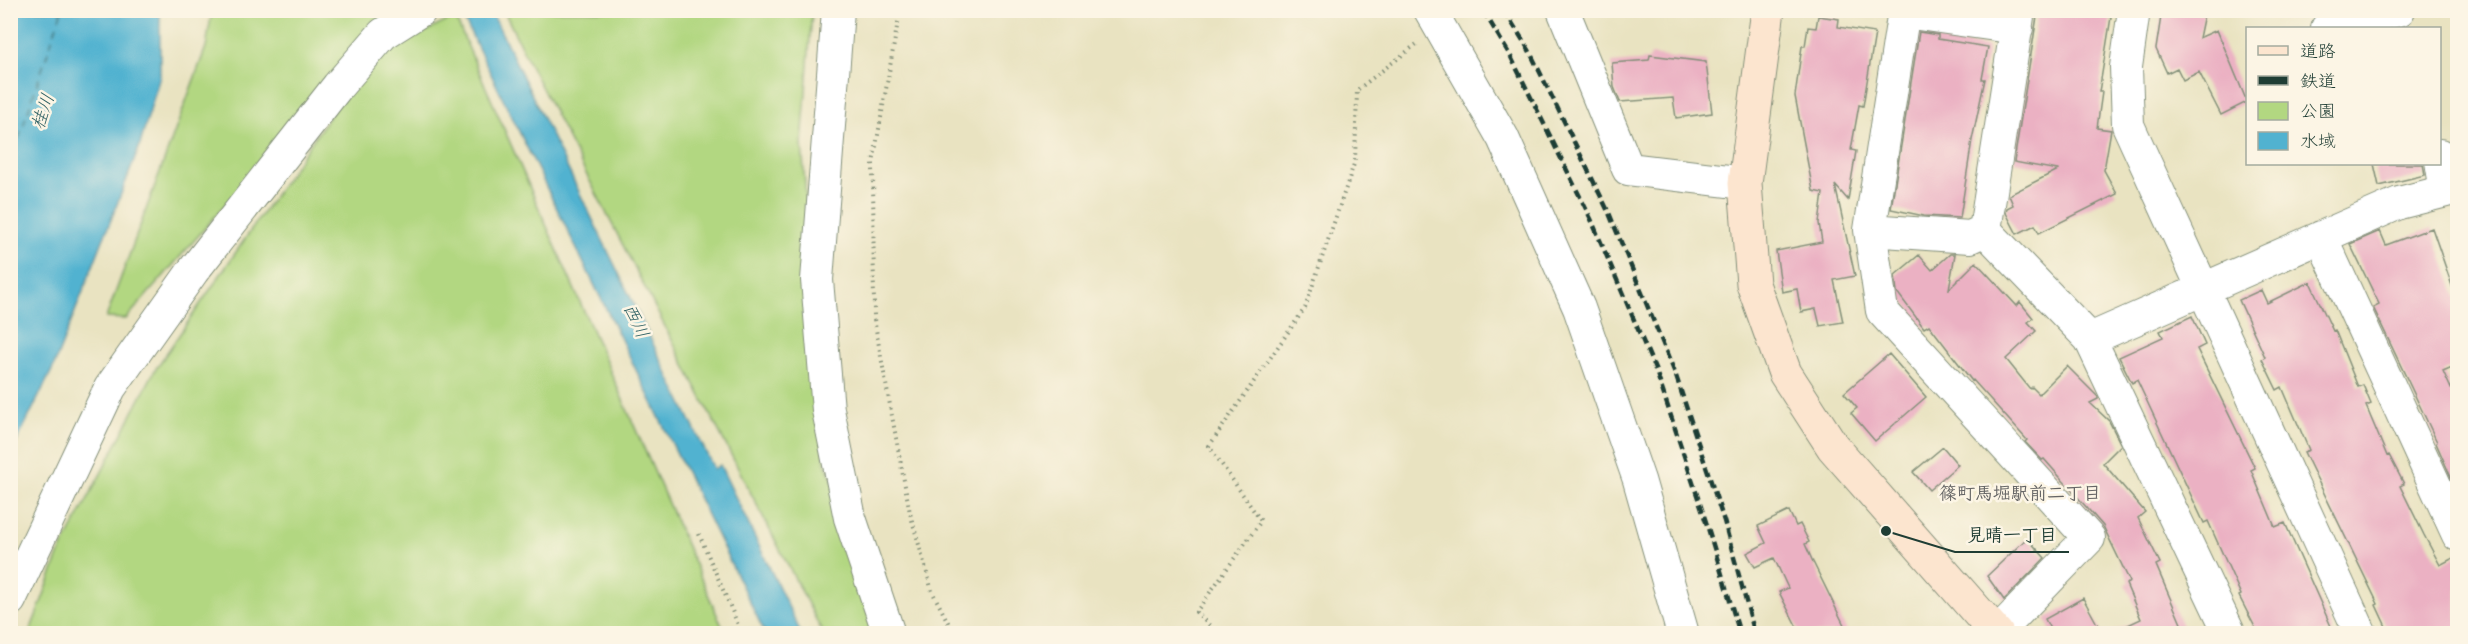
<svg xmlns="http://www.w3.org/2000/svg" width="2468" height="644" font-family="'Gochi Hand','Klee One',sans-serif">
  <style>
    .green { fill: #b2d781; stroke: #688a5a; stroke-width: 1.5 }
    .water { fill: #51b2d0; stroke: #387882; stroke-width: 1.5 }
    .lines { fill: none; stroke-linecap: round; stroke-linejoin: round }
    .ferry { stroke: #2e6063; stroke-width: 1.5; stroke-dasharray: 8 6; stroke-linecap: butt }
    .building { fill: #ebb1c3 }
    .street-casing { stroke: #84907a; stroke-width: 34 }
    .secondary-casing { stroke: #84907a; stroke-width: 35 }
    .path { stroke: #84907a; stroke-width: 4; stroke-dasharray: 1.5 4.5; stroke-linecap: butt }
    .street { stroke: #fff; stroke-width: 32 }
    .secondary { stroke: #fce5cf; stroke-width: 33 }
    .rail { stroke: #1f3d34; stroke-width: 4.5; stroke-dasharray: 9 4.5; stroke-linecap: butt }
    .labels { text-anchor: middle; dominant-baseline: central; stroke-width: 5; stroke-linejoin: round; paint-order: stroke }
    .water-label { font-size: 18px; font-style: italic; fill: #2e6063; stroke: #fcf5e5 }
    .neighbourhood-label { font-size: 18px; font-weight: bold; fill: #666; stroke: #fcf5e5 }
    .leader { fill: none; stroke: #1f3d34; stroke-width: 2 }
    .callout-dot { fill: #1f3d34; stroke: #fcf5e5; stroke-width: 2 }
    .callout-label { font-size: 18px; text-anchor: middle; font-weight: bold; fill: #1f3d34; stroke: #fcf5e5; stroke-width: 5; stroke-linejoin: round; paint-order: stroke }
  </style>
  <rect width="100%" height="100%" fill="#fcf5e5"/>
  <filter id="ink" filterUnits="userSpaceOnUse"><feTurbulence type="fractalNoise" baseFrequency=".0167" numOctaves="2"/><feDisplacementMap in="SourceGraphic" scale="12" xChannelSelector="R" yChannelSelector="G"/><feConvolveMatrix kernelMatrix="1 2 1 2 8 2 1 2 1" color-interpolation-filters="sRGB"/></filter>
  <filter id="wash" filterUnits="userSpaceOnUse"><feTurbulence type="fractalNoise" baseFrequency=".008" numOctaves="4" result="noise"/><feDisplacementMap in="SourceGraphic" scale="24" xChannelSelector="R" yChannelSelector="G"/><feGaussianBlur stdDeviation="1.35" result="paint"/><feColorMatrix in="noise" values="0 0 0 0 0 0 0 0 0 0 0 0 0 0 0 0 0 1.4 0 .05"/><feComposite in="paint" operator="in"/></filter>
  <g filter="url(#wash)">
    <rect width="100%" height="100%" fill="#e9e3c1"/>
    <path class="green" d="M212 11H408L259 166 126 319 106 318 206 47Z
      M504 11H812L802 144 825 463 903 633H823L529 63Z
      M455 17 725 633 29 634 61 550 155 370 337 105 386 51Z"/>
    <path class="water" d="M11 10 160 11V76L139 148 53 368 11 453Z
      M460 11H491L714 469 720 465 801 633H765Z"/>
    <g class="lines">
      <path class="ferry" d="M10 165 62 10"/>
    </g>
    <g id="blocks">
      <path class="building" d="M2038 10H2073L2111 17 2099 92H2102L2097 128 2111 130 2104 170 2117 194 2039 233 2035 225 2017 234 2006 213 2007 208 2013 205 2009 195 2058 170 2014 162Z
        M2162 10H2186L2204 14 2199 38 2217 30 2247 102 2221 115 2199 72 2183 80 2177 68 2167 73 2156 49Z
        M1818 16 1839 19 1838 27 1875 33 1863 106 1859 105 1851 150 1856 151 1848 200 1835 185 1855 276 1834 280 1843 322 1820 326 1816 309 1801 312 1797 289 1782 292 1776 251 1822 242 1819 223 1823 193 1813 191 1795 96 1802 46H1805L1808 27 1816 28Z
        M1919 32 1938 35V39L1988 47 1982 79H1985L1972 140 1960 218 1924 216 1891 209Z
        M1650 55 1706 62 1712 113 1676 118 1673 98 1620 102 1614 87 1612 63 1649 60Z
        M2374 164H2423L2425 175 2379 186Z
        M2432 228 2457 300V365L2443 371 2457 402V491L2436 443 2437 442 2373 307 2379 304 2350 244 2380 231 2386 245Z
        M1950 254H1955L1949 289 1976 262 2017 306 2020 302 2033 318 2028 322 2036 331 2006 359 2030 389 2032 387 2039 394 2067 366 2098 397V399L2090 403 2109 421 2121 445 2103 463 2145 512 2138 518 2160 563 2156 565 2185 633H2111L2141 619 2126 584 2130 582 2103 526 2044 459 2042 460 2025 442 2027 440 1973 380 1972 381 1929 325 1924 328 1897 292 1895 275 1919 255 1932 270Z
        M2310 282 2333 331 2335 330 2358 387 2363 385 2371 404 2366 406 2387 456 2389 455 2404 484 2400 486 2424 535 2440 565 2457 556V633H2389L2376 605 2378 604 2304 452 2309 450 2282 387 2277 390 2262 359 2265 357 2239 300 2261 290 2267 303Z
        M2192 316 2205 345 2197 349 2255 468 2251 470 2275 527 2285 523 2334 633H2258L2239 596 2241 595 2208 521 2204 523 2137 380 2132 383 2119 357 2163 337 2160 331Z
        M1889 354 1926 397 1875 441 1851 413 1857 408 1844 393Z
        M1943 447 1958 465 1929 490 1913 472Z
        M1789 511 1796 526 1800 524 1809 542 1805 544 1813 562 1848 633H1800L1779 592 1788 588 1774 558 1755 567 1747 553 1766 543 1758 526Z
        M2027 538 2045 558 2004 600 1987 576Z
        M2083 598 2102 633H2052L2045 619Z"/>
    </g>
  </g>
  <g filter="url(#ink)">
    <use href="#blocks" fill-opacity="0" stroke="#84907a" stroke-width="1.5"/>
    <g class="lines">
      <defs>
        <path id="street" d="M838 10 817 280 828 410 850 518 889 634
          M1430 10 1503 138 1579 308 1639 480 1683 634
          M1563 10 1628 169 1745 183
          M1904 10 1870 230 1882 311 2089 538 1997 633
          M2019 10 1985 230 2090 339 2230 634
          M2134 10 2126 67 2128 125 2361 634
          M1904 12 2017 28
          M2327 28 2399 10
          M1870 230 1970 237 1985 230
          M2321 237 2458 535
          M2090 339 2399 203 2446 191 2440 155
          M10 600 110 388 193 271 338 86 383 34 421 10"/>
        <path id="secondary" d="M1768 10 1745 183 1753 284 1785 373 1833 447 1997 634"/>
      </defs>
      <use href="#street" class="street-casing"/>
      <use href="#secondary" class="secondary-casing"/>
      <path class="path" d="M900 10 873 163 874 319 910 513 932 591 954 634
        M699 534 742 634
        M1218 634 1196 612 1261 521 1209 446 1305 308 1355 161 1357 90 1418 43"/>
      <use href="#street" class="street"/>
      <use href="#secondary" class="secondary"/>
      <path class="rail" d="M1483 10 1511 57 1591 219 1657 374 1708 528 1740 634
        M1504 10 1529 50 1609 213 1675 373 1724 521 1755 634"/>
    </g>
  </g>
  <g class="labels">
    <g class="water-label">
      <text transform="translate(45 112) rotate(-71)">桂川</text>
      <text transform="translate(634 322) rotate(64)">西川</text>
    </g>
    <g class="neighbourhood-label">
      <text x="2020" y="495">篠町馬堀駅前二丁目</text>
    </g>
  </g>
  <path class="leader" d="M1886 531L1955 552H2069"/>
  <circle class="callout-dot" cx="1886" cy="531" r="6"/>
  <g class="callout-label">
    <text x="2012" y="541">見晴一丁目</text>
  </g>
  <rect width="2468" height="644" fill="none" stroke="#fcf5e5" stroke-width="36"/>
  <rect x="2246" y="27" width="195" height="138" fill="#fcf5e5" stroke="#a4ab9e" stroke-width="1.5"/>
  <rect x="2258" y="46" width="30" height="9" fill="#fce5cf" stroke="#a4ab9e" stroke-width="1.5"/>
  <text x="2300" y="57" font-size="18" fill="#1f3d34">道路</text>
  <rect x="2258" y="76" width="30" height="9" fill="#1f3d34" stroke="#a4ab9e" stroke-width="1.5"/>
  <text x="2300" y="87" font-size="18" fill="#1f3d34">鉄道</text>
  <rect x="2258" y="102" width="30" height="18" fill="#b2d781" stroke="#a4ab9e" stroke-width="1.5"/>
  <text x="2300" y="117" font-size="18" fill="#1f3d34">公園</text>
  <rect x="2258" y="132" width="30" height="18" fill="#51b2d0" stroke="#a4ab9e" stroke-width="1.5"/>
  <text x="2300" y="147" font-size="18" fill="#1f3d34">水域</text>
</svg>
